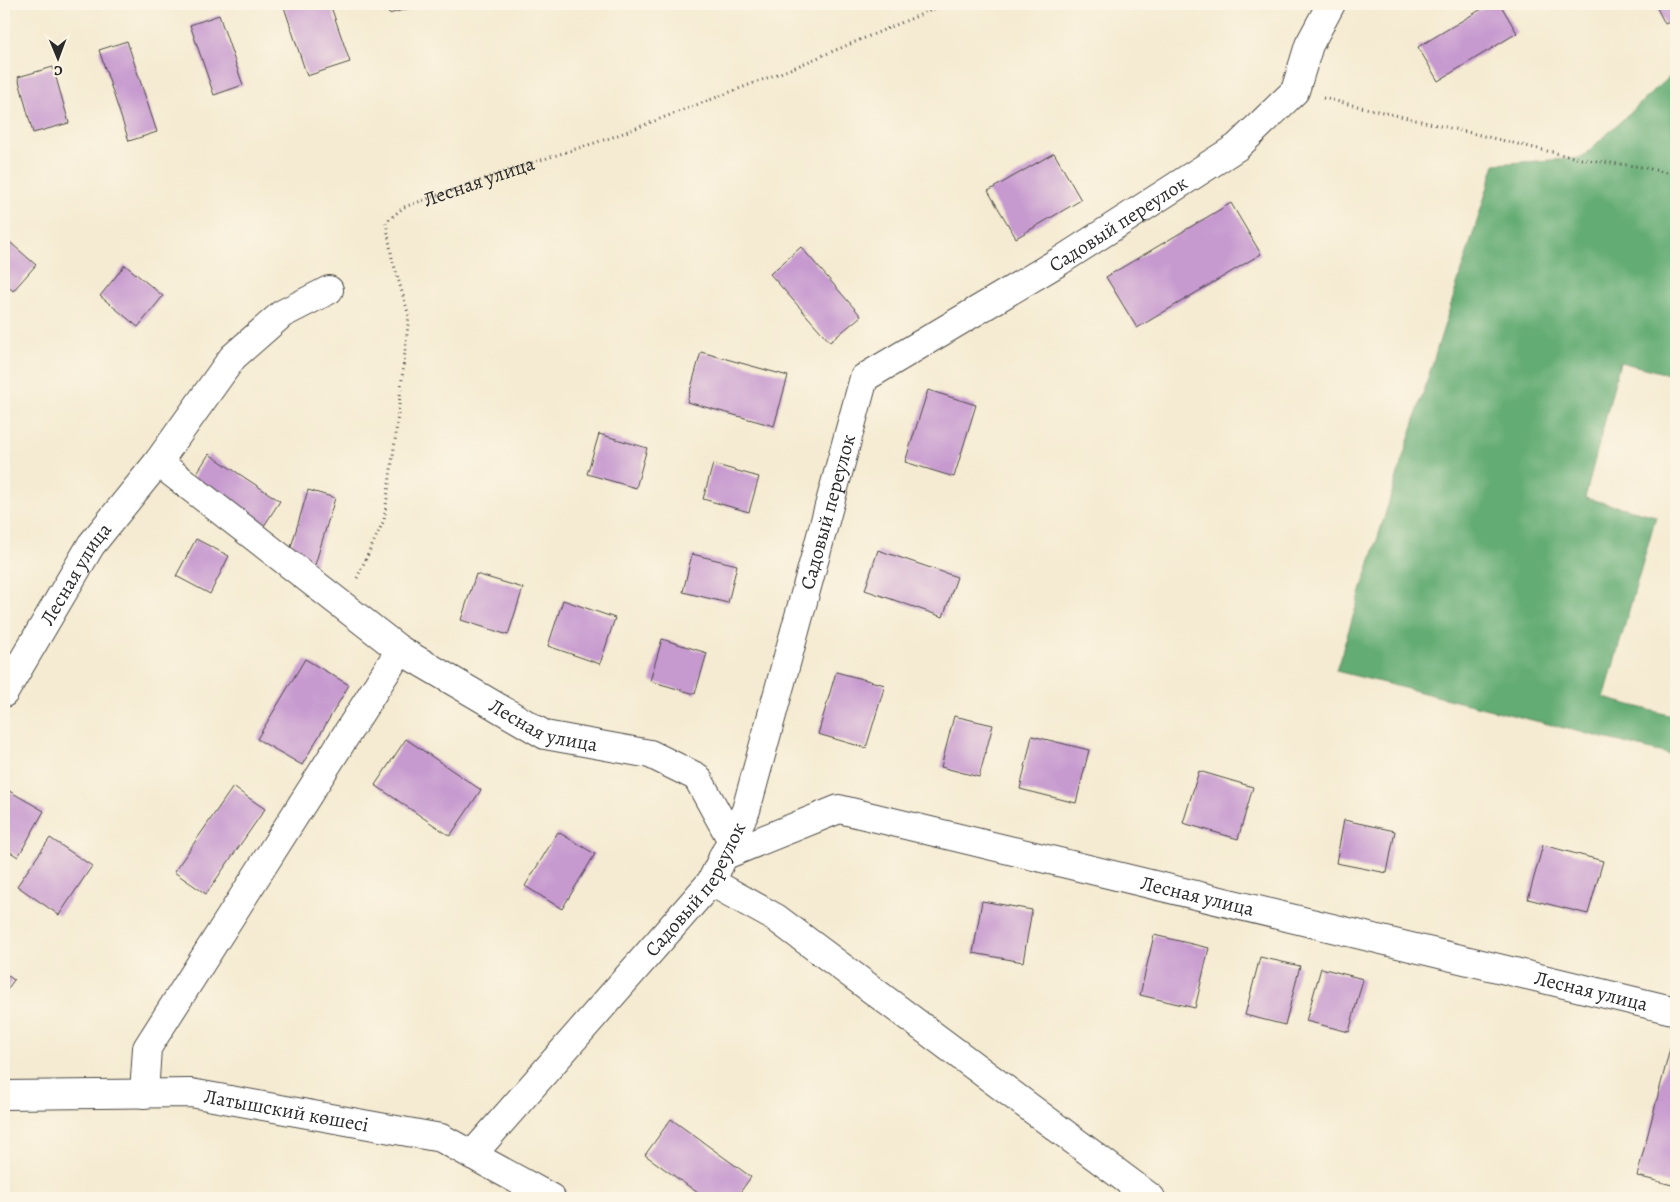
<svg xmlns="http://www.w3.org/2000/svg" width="1680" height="1202" font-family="Alegreya,serif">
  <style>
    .forest { fill: #63ac73; stroke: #476c4f }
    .building { fill: #c699cf }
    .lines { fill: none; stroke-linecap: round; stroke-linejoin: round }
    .minor-casing { stroke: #494844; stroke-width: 30 }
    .tertiary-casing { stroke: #494844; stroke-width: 30 }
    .path { stroke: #494844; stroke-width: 3; stroke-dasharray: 1 4; stroke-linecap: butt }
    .minor { stroke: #fff; stroke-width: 28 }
    .tertiary { stroke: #fff; stroke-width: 28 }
    .labels { text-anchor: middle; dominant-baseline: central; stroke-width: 4.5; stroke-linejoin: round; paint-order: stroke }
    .street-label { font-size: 20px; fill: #2b2b2b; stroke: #fcf5e5 }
  </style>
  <rect width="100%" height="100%" fill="#fcf5e5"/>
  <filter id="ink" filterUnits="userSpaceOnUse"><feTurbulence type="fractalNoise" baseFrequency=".02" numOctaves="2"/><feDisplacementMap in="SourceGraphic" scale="10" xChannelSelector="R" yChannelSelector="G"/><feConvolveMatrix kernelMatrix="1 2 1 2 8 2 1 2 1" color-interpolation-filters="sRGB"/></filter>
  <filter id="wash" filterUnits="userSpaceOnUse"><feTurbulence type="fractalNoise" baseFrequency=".0096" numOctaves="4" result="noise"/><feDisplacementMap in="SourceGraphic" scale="20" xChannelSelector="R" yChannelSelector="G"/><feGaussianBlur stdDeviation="1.12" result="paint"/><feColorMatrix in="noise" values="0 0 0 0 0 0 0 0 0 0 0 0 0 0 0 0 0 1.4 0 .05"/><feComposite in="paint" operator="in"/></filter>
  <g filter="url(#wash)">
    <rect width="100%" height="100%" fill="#f5ebd2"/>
    <path class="forest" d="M1676 70V376L1620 362 1585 498 1656 516 1604 698 1676 717V756L1336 671 1495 164 1581 158Z"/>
    <g id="blocks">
      <path class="building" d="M283 4H330L350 62 307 76Z
        M386 4H413L414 7 389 14Z
        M1490 4H1500L1517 33 1438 81 1418 47Z
        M1655 4H1676V19L1665 24Z
        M219 15 243 85 214 95 190 25Z
        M127 41 157 132 129 141 99 50Z
        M53 67 69 123 33 133 18 77Z
        M1054 153 1081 200 1016 238 988 191Z
        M1231 203 1261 254 1137 328 1106 277Z
        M4 237 36 265 13 291 4 282Z
        M801 247 861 316 830 342 770 274Z
        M125 265 163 296 138 327 100 296Z
        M701 352 788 376 774 426 687 402Z
        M928 390 976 405 954 477 905 462Z
        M599 434 647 448 636 488 587 474Z
        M209 454 280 501 262 529 191 482Z
        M713 464 759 477 749 512 703 499Z
        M308 490 335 498 315 565 288 557Z
        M196 539 229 556 210 594 176 576Z
        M878 550 957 577 943 617 865 590Z
        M692 554 737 565 728 603 683 592Z
        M476 574 523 588 508 635 461 620Z
        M563 600 615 618 600 664 548 646Z
        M662 639 707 653 695 694 650 681Z
        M305 659 349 685 302 765 257 739Z
        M836 672 885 685 866 748 818 734Z
        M954 716 993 725 979 777 941 767Z
        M1032 736 1089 750 1076 803 1020 789Z
        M406 739 481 790 450 836 375 785Z
        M1199 771 1253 787 1238 839 1183 823Z
        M233 787 265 809 206 894 174 872Z
        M4 788 44 811 18 857 4 848Z
        M1344 820 1395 831 1387 873 1336 863Z
        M558 832 595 854 562 909 525 886Z
        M50 838 92 866 59 915 17 886Z
        M1543 845 1603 861 1588 914 1528 899Z
        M982 901 1032 910 1023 962 973 953Z
        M1154 935 1209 948 1195 1008 1140 995Z
        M1260 957 1300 966 1285 1025 1245 1015Z
        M1321 968 1363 979 1349 1032 1306 1021Z
        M4 973 14 980 4 994Z
        M1671 1045 1676 1047V1186L1637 1176Z
        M671 1119 751 1177 736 1198H705L645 1155Z"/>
    </g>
  </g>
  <g filter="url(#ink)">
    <use href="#blocks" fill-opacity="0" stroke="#494844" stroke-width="1"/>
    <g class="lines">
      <defs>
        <g id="minor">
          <path id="s2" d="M158 462 400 650 545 735 650 754 697 777 731 839"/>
          <path id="s3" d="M4 693 91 545 158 462 233 357 282 314 329 290"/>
          <path id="s4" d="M723 856 839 809 1676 1011"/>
          <path d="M711 882 776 918 1151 1198"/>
          <path d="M144 1094 147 1048 400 650"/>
          <path id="s5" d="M472 1155 711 882 746 810 864 378 1060 261 1237 147 1295 91 1309 45 1331 4"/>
        </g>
        <g id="tertiary">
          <path id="s6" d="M4 1095 191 1093 441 1138 551 1198"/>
        </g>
      </defs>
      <use href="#minor" class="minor-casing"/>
      <use href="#tertiary" class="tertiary-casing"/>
      <g class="path">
        <path d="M1323 98 1581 159 1642 167 1676 175"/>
        <path id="s1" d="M357 578 384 520 395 441 409 316 392 258 386 222 404 207 516 168 610 138 788 70 946 4"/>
      </g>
      <use href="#minor" class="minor"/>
      <use href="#tertiary" class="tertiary"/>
    </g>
  </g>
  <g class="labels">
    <g class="street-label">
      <text stroke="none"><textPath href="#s1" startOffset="469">Лесная улица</textPath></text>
      <text stroke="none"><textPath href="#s5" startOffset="1188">Садовый переулок</textPath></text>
      <text stroke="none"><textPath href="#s5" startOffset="752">Садовый переулок</textPath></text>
      <text stroke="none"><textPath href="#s3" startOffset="139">Лесная улица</textPath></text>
      <text stroke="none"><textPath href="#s2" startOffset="470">Лесная улица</textPath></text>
      <text stroke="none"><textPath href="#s5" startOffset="348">Садовый переулок</textPath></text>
      <text stroke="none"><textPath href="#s4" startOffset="494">Лесная улица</textPath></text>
      <text stroke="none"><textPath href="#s4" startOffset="899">Лесная улица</textPath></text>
      <text stroke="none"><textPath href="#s6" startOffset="284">Латышский көшесі</textPath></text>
    </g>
  </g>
  <rect width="1680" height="1202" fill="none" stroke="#fcf5e5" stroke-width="20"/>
  <g transform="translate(58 58) rotate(179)" stroke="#fcf5e5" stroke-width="4" paint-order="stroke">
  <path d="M0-4L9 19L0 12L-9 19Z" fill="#2b2b2b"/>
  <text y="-8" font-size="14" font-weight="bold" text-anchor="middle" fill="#2b2b2b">С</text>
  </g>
</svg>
